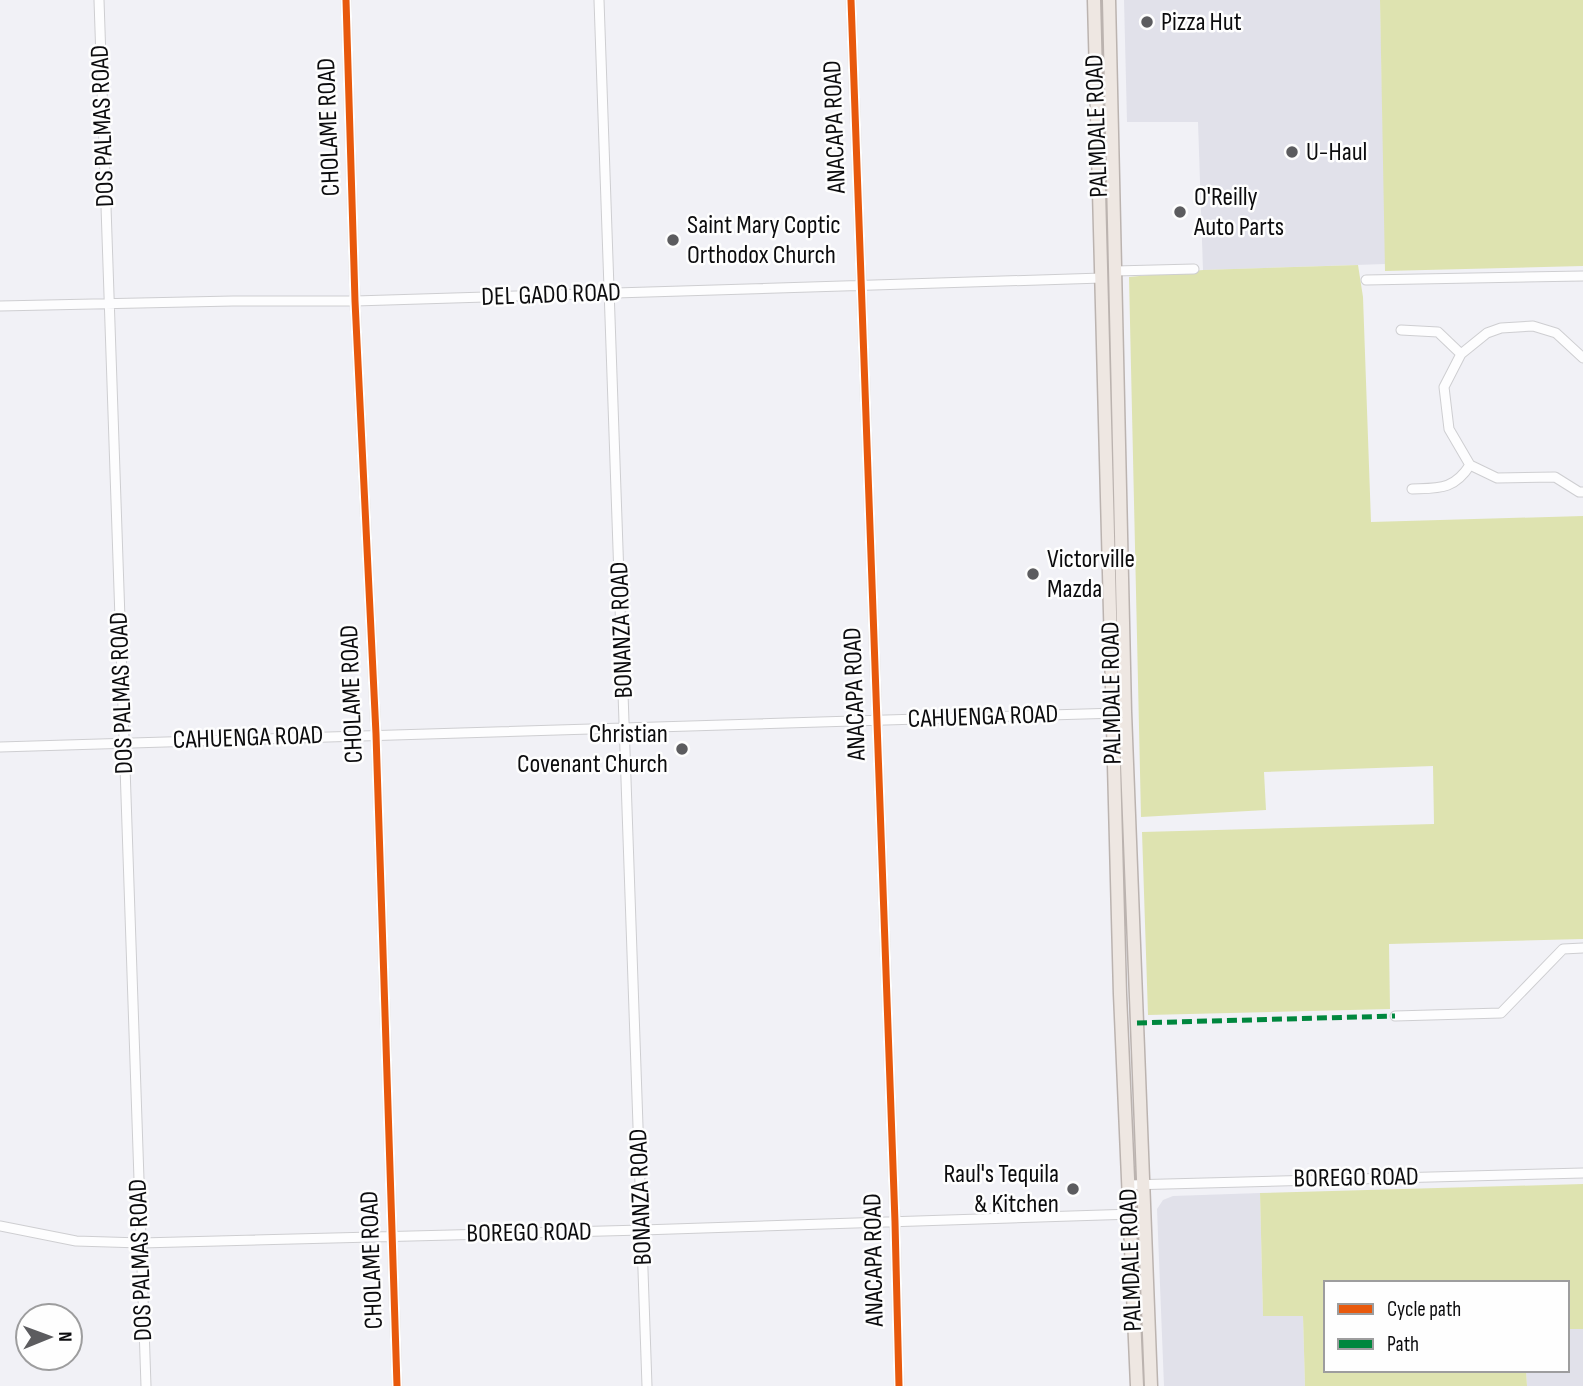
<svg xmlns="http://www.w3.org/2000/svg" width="1583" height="1386" font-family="'Sofia Sans Condensed',sans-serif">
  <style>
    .built { fill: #e1e1ea }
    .green { fill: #dee3b0 }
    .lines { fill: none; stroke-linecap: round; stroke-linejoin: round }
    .minor-casing { stroke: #ceced1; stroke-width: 11 }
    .highway-casing { stroke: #bbb3af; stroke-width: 15 }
    .minor { stroke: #fdfdfe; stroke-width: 9 }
    .highway { stroke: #eee7e2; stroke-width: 12 }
    .quiet { stroke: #00873e; stroke-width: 5; stroke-dasharray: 10 5; stroke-linecap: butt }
    .cycleway-casing { stroke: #fefefe; stroke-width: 11 }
    .cycleway { stroke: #e8590c; stroke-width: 7 }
    .poi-dot { fill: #5c5c5f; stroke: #fefefe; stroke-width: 2.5 }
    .labels { text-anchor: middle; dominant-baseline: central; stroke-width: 5; stroke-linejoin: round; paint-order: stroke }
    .poi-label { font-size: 26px; fill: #0c0c0e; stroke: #fefefe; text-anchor: start }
    .street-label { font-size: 26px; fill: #0c0c0e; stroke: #fefefe }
  </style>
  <rect width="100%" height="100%" fill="#f1f1f6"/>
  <path class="built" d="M1124 0H1380L1386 264 1203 270 1198 122H1127Z
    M1260 1193 1263 1315 1303 1316 1305 1386H1164L1157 1209 1163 1200 1173 1196Z
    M1567 1329H1583V1386H1527L1526 1370H1567Z"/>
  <path class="green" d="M1380 0H1583V266L1385 271Z
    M1358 265 1363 297 1371 522 1583 516V939L1389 944 1390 1009 1148 1015 1142 832 1434 824 1433 766 1264 772 1266 810 1141 817 1129 277 1203 270Z
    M1583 1184V1329H1567V1283H1326V1370H1526L1527 1386H1305L1303 1316H1263L1260 1193Z"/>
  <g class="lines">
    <defs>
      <path id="minor" d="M99 0 146 1386
        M346 0 355 301 376 734 397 1386
        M599 0 647 1386
        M851 0 895 1222 899 1386
        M1115 271 1194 269
        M1366 280 1583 276
        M0 306 233 301H355L1102 278
        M1401 330 1438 332 1461 354
        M1583 358 1556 333 1533 326 1501 328 1487 333 1461 354 1444 387 1449 429 1470 465 1497 478 1555 477 1579 492H1583
        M1412 489C1439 488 1454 490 1470 465
        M0 747 1118 713
        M1395 1016 1501 1013 1563 949 1583 948
        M1128 1185 1583 1173
        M0 1226 76 1241 141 1243 642 1230 1134 1214"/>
      <path id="highway" d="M1094 0 1120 994 1137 1386
        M1109 0 1125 712 1151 1386"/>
    </defs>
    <use href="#minor" class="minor-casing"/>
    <use href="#highway" class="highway-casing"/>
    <use href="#minor" class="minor"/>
    <use href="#highway" class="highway"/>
    <path class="quiet" d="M1137 1023 1395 1016"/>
    <defs>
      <path id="cycleway" d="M346 0 355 301 376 734 397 1386
        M851 0 895 1222 899 1386"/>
    </defs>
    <use href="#cycleway" class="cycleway-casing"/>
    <use href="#cycleway" class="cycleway"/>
  </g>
  <g class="poi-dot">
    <circle cx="1147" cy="22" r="7"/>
    <circle cx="1292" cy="152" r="7"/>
    <circle cx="1180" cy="212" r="7"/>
    <circle cx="673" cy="240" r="7"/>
    <circle cx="1033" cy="574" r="7"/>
    <circle cx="682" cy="749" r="7"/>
    <circle cx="1073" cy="1189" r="7"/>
  </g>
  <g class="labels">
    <g class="poi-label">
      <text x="1161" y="22">Pizza Hut</text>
      <text x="1306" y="152">U-Haul</text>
      <text x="1194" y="197">O'Reilly<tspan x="1194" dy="30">Auto Parts</tspan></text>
      <text x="687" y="225">Saint Mary Coptic<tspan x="687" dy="30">Orthodox Church</tspan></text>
      <text x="1047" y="559">Victorville<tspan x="1047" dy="30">Mazda</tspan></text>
      <text x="668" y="734" text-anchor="end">Christian<tspan x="668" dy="30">Covenant Church</tspan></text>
      <text x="1059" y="1174" text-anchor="end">Raul's Tequila<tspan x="1059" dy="30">&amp; Kitchen</tspan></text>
    </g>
    <g class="street-label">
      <text transform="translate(103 126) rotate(-92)">DOS PALMAS ROAD</text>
      <text transform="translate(1097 126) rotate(-92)">PALMDALE ROAD</text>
      <text transform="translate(329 127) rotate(-92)">CHOLAME ROAD</text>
      <text transform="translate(835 127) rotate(-92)">ANACAPA ROAD</text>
      <text transform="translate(551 295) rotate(-2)">DEL GADO ROAD</text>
      <text transform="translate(622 630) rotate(-92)">BONANZA ROAD</text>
      <text transform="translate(122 693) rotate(-92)">DOS PALMAS ROAD</text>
      <text transform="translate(1112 693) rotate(-91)">PALMDALE ROAD</text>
      <text transform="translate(352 694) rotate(-92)">CHOLAME ROAD</text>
      <text transform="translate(855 694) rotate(-92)">ANACAPA ROAD</text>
      <text transform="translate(983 717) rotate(-2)">CAHUENGA ROAD</text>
      <text transform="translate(248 738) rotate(-2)">CAHUENGA ROAD</text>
      <text transform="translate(1356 1178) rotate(-1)">BOREGO ROAD</text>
      <text transform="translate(641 1197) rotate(-92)">BONANZA ROAD</text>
      <text transform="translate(529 1233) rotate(-1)">BOREGO ROAD</text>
      <text transform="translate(141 1260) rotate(-92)">DOS PALMAS ROAD</text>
      <text transform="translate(372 1260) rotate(-92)">CHOLAME ROAD</text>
      <text transform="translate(874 1260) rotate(-91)">ANACAPA ROAD</text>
      <text transform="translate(1131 1260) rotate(-92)">PALMDALE ROAD</text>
    </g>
  </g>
  <rect x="1324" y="1281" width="245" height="91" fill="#fefefe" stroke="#9d9d9e" stroke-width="2"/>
  <rect x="1338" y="1304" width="35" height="10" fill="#e8590c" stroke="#9d9d9e" stroke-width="2"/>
  <text x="1387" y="1316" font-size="21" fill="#0c0c0e">Cycle path</text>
  <rect x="1338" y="1339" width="35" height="10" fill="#00873e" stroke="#9d9d9e" stroke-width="2"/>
  <text x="1387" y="1351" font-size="21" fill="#0c0c0e">Path</text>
  <g transform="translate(49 1337) rotate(89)"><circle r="33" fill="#fefefe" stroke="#9d9d9e" stroke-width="2"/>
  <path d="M0-5L12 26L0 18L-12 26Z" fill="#5c5c5f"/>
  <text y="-10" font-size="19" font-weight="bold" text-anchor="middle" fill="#0c0c0e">N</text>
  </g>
</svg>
